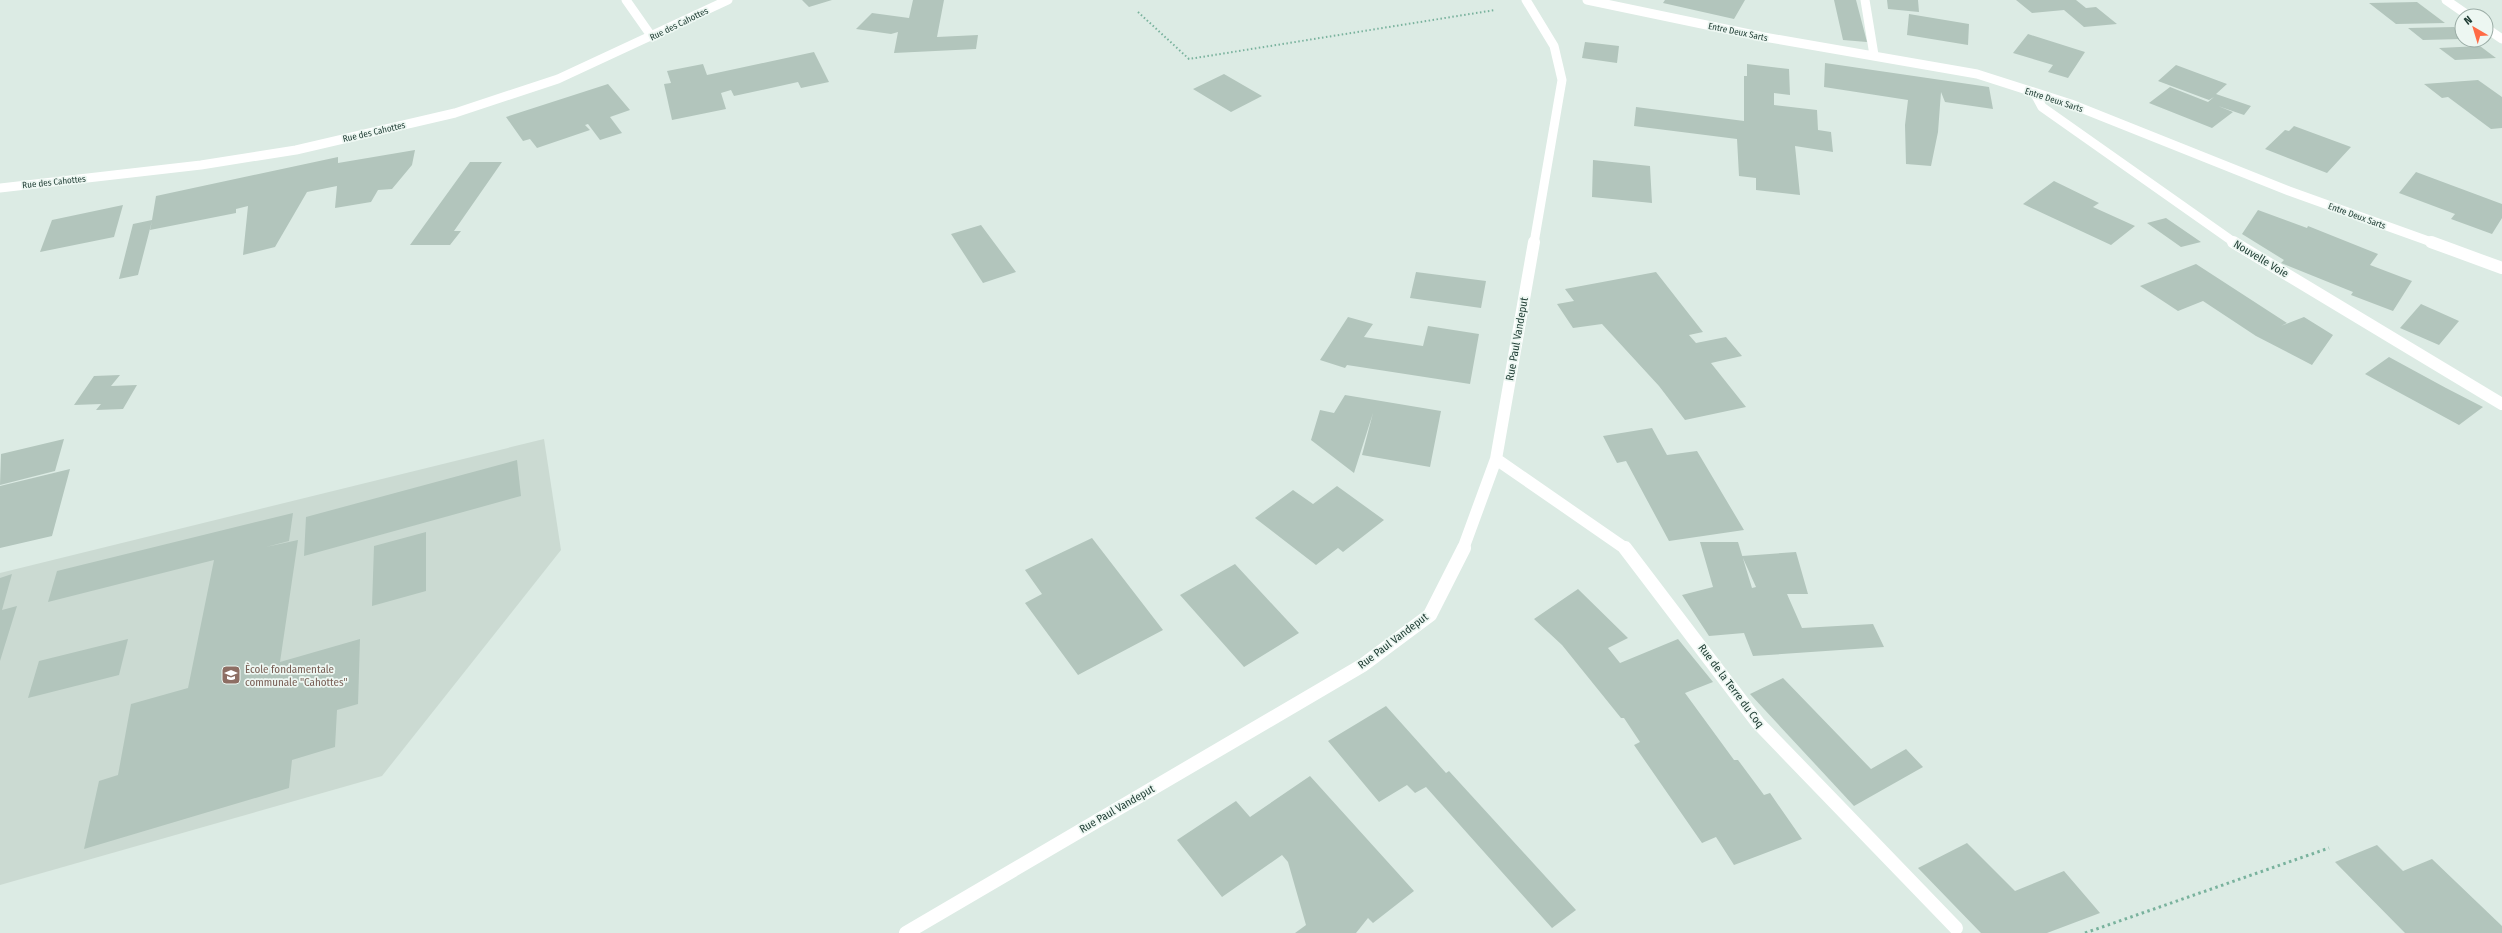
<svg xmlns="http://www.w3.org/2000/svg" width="2502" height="933" font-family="'Fira Sans Condensed',sans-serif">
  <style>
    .built { fill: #cbdad2 }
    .building { fill: #b2c5bc }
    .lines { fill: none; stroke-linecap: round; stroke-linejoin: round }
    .path-far1 { stroke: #79b29d; stroke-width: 2; stroke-dasharray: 1.5 2.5; stroke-linecap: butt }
    .path { stroke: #79b29d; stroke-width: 3; stroke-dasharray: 2.5 3.5; stroke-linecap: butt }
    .minor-far2 { stroke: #fff; stroke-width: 9 }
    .minor-far1 { stroke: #fff; stroke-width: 12 }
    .minor { stroke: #fff; stroke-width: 14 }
    .labels { text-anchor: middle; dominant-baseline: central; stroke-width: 3.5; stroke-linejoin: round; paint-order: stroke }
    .far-street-label { font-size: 9px; fill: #1d3b32; stroke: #edf7f2 }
    .street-label { font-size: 11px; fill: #1d3b32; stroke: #edf7f2 }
    .education-label { font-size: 11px; fill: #785e54; stroke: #edf7f2; text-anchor: start }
  </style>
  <rect width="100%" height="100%" fill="#dcebe4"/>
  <path class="built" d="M544 439 561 550 382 776 0 885V573Z"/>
  <path class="building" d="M802 0H832L809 7Z
    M913 0H944L937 37 978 35 976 49 894 53 898 32 891 34 856 29 872 13 909 18Z
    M1665 0H1745L1734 19 1663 3Z
    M1834 0H1856L1867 42 1843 40Z
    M1887 0H1918L1919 12 1888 9Z
    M2016 0H2076L2086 8 2096 7 2117 24 2084 27 2064 10 2032 13Z
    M2417 2 2445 23 2396 24 2369 3Z
    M1909 14 1969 24 1968 45 1907 35Z
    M2454 27 2462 33V39L2423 40 2408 28Z
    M2028 34 2085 52 2068 78 2048 72 2053 65 2013 53Z
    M1585 42 1619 46 1617 63 1582 58Z
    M2480 46 2496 58 2455 60 2439 48Z
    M814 52 829 82 801 88 798 82 734 96 731 90 721 93 726 109 672 120 664 84 671 83 667 71 703 64 707 75Z
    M1825 63 1989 87 1993 109 1945 102 1941 92 1938 132 1931 166 1906 164 1905 125 1908 100 1824 87Z
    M1747 64 1789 69 1790 95 1774 93V105L1817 110 1818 130 1831 132 1833 152 1795 146 1800 195 1756 190V178L1739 176 1737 139 1634 126 1636 107 1744 121V76H1747Z
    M2176 65 2227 84 2216 94 2251 106 2244 115 2218 106 2233 112 2212 128 2149 103 2170 87 2208 102 2214 97 2209 100 2158 81Z
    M1224 74 1262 96 1231 112 1193 89Z
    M2478 80 2502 97V128L2491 129 2448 97 2442 98 2424 84Z
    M608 84 630 110 610 117 622 133 600 140 588 124 585 125 590 130 537 148 530 139 523 141 506 117Z
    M2294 126 2351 147 2327 173 2265 149 2285 130 2289 131Z
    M415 150 412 165 392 189 378 190 371 202 335 208 337 186 307 192 275 247 243 255 248 206 236 209V213L150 230 152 221 138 275 119 279 133 224 152 220 156 196 338 157V163Z
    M1593 160 1650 166 1652 203 1592 197Z
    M470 162H502L454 231H461L450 245H410Z
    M2416 172 2502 204V218L2492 234 2451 219 2455 214 2399 193Z
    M2054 181 2099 203 2093 207 2135 226 2111 245 2023 204Z
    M123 205 114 237 40 252 52 220Z
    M2258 210 2307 228 2308 226 2378 254 2370 265 2412 281 2393 311 2351 295 2353 292 2281 263 2284 260 2242 234Z
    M2166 218 2201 242 2181 247 2147 223Z
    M981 225 1016 272 983 283 951 234Z
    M2196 264 2287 323 2281 326 2304 317 2333 335 2312 365 2256 336 2203 301 2178 311 2140 286Z
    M1416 272 1486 281 1481 308 1410 298Z
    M1656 272 1703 332 1689 335 1696 343 1726 337 1742 356 1711 363 1746 407 1685 420 1659 386 1602 324 1573 328 1557 304 1574 301 1565 289Z
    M2421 304 2459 321 2439 345 2400 328Z
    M1348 317 1373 324 1364 337 1423 346 1428 326 1479 334 1470 384 1347 365 1345 368 1320 360Z
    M2389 357 2446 388 2483 407 2459 425 2365 374Z
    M120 375 111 386 137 385 123 409 96 410 101 404 74 405 94 376Z
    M1345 395 1441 411 1430 467 1362 455 1373 413 1354 473 1311 440 1320 410 1334 413Z
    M1652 428 1667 455 1697 451 1744 530 1669 541 1626 461 1617 463 1603 436Z
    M64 439 55 471 0 485 1 454Z
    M517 460 521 496 304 556 306 517Z
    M70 469 52 536 0 548V486Z
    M1337 486 1384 520 1343 552 1338 548 1316 565 1255 518 1293 490 1313 504Z
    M293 513 289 541 266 547 298 540 280 662 360 639 358 704 337 710 335 747 292 760 289 788 84 849 99 781 118 775 131 704 188 688 214 560 48 602 57 571Z
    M426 532V591L372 606 374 546Z
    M1092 538 1163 630 1078 675 1025 603 1042 594 1025 570Z
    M1700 542H1738L1752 588 1756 587 1742 556 1796 552 1808 594H1787L1802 628 1873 624 1884 647 1753 656 1744 633 1709 636 1682 595 1713 587Z
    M1235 564 1299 633 1244 667 1180 595Z
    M12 574 2 610 17 606 0 661V578Z
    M1578 589 1628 638 1608 648 1620 663 1678 639 1713 682 1685 693 1734 760H1738L1764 795 1770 793 1802 839 1734 865 1716 837 1702 843 1634 745 1640 742 1624 718H1621L1562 645 1534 619Z
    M128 639 119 675 28 698 39 661Z
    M1783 678 1871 769 1906 749 1923 767 1854 806 1750 694Z
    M1386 706 1446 773 1449 771 1576 910 1552 928 1426 787 1415 793 1407 785 1379 802 1328 741Z
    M1310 776 1414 891 1373 923 1368 918 1356 933H1295L1306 925 1288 862 1282 855 1222 897 1177 840 1236 801 1250 817Z
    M1967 843 2015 891 2064 871 2100 913 2047 933H1981L1918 868Z
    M2377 845 2403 871 2432 859 2502 926V933H2405L2335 862Z"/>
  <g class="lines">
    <path class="path-far1" d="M1138 12 1189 59 1495 10"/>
    <path class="path" d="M2085 933 2329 848"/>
    <path class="minor-far2" d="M626 0 652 37
      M1526 0 1554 46 1562 80 1534 243
      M1587 0 1764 37 1977 74 2071 104 2289 191 2434 243
      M1865 0 1874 55
      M2446 0 2469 16
      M2486 28 2502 39
      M2035 94 2042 107 2235 243
      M0 188 201 165 296 150 455 113 558 79 728 0"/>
    <path class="minor-far1" d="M2233 242 2502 404
      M2431 242 2502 268
      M1496 459 1626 549
      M1463 549 1496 459 1534 242"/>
    <path class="minor" d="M1625 548 1758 723 1956 928
      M906 933 1363 665 1430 615 1464 548"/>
  </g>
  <defs>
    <symbol id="school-square" viewBox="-11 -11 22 22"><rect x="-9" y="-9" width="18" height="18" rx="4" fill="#8d6e63" stroke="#edf7f2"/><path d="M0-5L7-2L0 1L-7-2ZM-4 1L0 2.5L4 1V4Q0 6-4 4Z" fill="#fff"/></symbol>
  </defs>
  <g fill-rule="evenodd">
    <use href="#school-square" x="220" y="664" width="22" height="22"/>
  </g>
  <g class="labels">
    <g class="far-street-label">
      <text transform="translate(679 24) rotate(-26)">Rue des Cahottes</text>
      <text transform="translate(1738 32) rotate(12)">Entre Deux Sarts</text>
      <text transform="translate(2054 100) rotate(18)">Entre Deux Sarts</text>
      <text transform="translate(374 132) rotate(-13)">Rue des Cahottes</text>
      <text transform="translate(54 182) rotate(-6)">Rue des Cahottes</text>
      <text transform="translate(2357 216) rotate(20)">Entre Deux Sarts</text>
    </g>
    <g class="street-label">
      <text transform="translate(2261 259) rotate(31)">Nouvelle Voie</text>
      <text transform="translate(1517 339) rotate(-80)">Rue Paul Vandeput</text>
      <text transform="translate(1393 641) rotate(-37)">Rue Paul Vandeput</text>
      <text transform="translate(1731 686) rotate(53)">Rue de la Terre du Coq</text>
      <text transform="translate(1117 809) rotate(-30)">Rue Paul Vandeput</text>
    </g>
    <g class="education-label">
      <text x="245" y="669">Ècole fondamentale<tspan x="245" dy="13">communale "Cahottes"</tspan></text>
    </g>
  </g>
  <g transform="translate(2474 28) rotate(322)"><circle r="19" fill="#edf7f2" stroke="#9aaca5"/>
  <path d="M0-3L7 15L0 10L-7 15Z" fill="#ff6b46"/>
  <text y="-6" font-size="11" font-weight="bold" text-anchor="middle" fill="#1d3b32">N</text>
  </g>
</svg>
